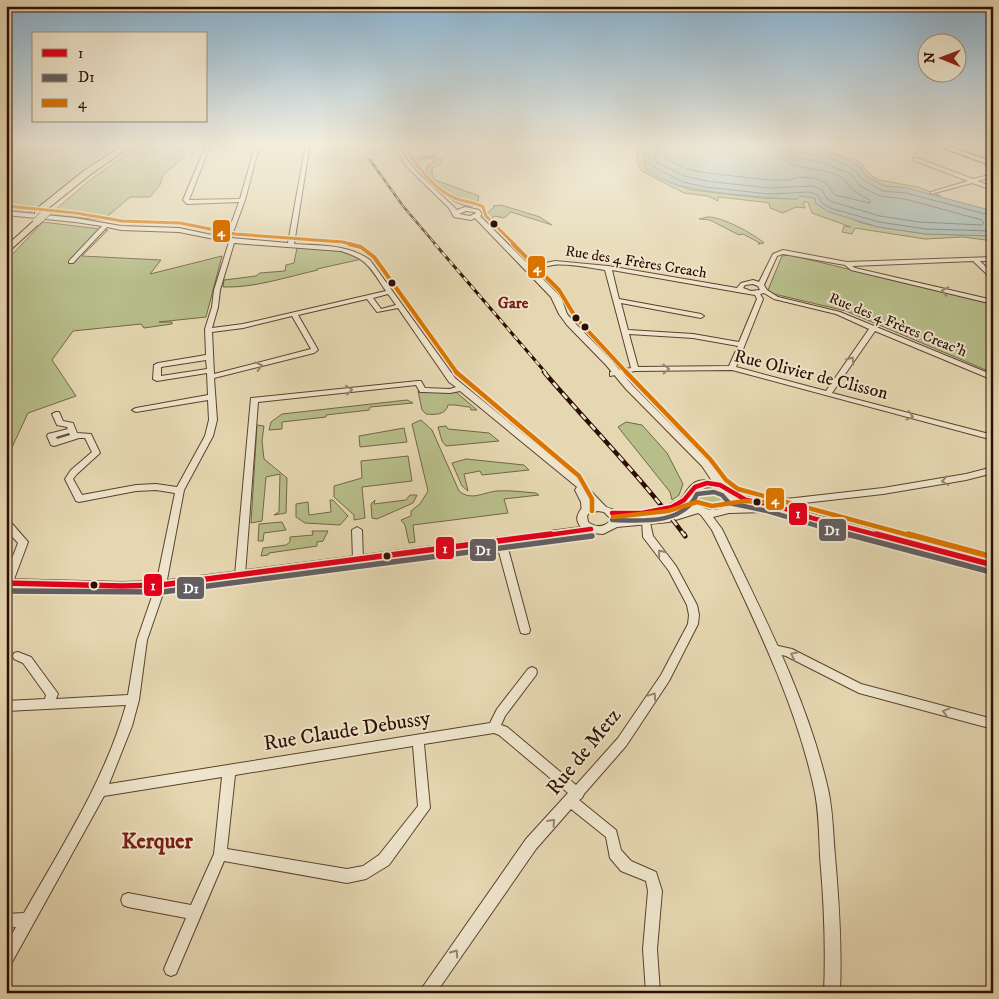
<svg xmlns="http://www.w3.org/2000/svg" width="999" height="999" font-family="'IM FELL DW Pica',serif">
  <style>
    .green { fill: #b7be8a; stroke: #736646 }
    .water { fill: #9ab7b6; stroke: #6f736e }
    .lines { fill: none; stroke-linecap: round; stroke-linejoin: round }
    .shore { stroke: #64625c; stroke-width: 1 }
    .minor-casing { stroke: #5c402e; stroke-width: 2 }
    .tertiary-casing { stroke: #5c402e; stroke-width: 2 }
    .secondary-casing { stroke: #2f0e02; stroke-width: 3 }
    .trunk-casing { stroke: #2f0e02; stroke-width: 2 }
    .minor { fill: #eee5cc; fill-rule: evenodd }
    .tertiary { fill: #eee5cc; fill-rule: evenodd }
    .secondary { fill: #eee5cc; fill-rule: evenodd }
    .trunk { fill: #e5d7b1; fill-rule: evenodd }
    .rail-far3-casing { stroke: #2f0e02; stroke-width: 2.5 }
    .rail-far2-casing { stroke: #2f0e02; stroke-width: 3 }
    .rail-far1-casing { stroke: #2f0e02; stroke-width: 4.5 }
    .rail-casing { stroke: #2f0e02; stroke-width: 5 }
    .rail-far3 { stroke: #eee5cc; stroke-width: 1; stroke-dasharray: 4.5; stroke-linecap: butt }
    .rail-far2 { stroke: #eee5cc; stroke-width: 2; stroke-dasharray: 5.5; stroke-linecap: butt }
    .rail-far1 { stroke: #eee5cc; stroke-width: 2.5; stroke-dasharray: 7; stroke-linecap: butt }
    .rail { stroke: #eee5cc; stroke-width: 3; stroke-dasharray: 9; stroke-linecap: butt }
    .trunk-bridge-casing { stroke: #2f0e02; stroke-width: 9; stroke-linecap: butt }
    .trunk-bridge { stroke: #e5d7b1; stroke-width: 8 }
    .bus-1-far1-casing { stroke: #eee5cc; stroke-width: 8 }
    .bus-1-casing { stroke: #eee5cc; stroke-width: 9 }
    .bus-2-far1-casing { stroke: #eee5cc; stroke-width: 8 }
    .bus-2-casing { stroke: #eee5cc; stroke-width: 9 }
    .bus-3-far3-casing { stroke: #eee5cc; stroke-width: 5.5 }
    .bus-3-far2-casing { stroke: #eee5cc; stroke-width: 6 }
    .bus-3-far1-casing { stroke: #eee5cc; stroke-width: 8 }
    .bus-3-casing { stroke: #eee5cc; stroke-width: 9 }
    .bus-1-far1 { stroke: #e2001a; stroke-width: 4.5 }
    .bus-1 { stroke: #e2001a; stroke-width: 5.5 }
    .bus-2-far1 { stroke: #635e62; stroke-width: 4.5 }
    .bus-2 { stroke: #635e62; stroke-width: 5.5 }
    .bus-3-far3 { stroke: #db7400; stroke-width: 3 }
    .bus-3-far2 { stroke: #db7400; stroke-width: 4 }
    .bus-3-far1 { stroke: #db7400; stroke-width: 4.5 }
    .bus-3 { stroke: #db7400; stroke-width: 5.5 }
    .oneway { stroke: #988471 }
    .bus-dot { fill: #2f0e02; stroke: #eee5cc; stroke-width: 2 }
    .labels { text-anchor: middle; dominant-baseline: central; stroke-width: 4; stroke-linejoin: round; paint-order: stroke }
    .far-street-label { font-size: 15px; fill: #2f0e02; stroke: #eee5cc }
    .far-quarter-label { font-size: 16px; font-weight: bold; fill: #7a1f14; stroke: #eee5cc }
    .street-label { font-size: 18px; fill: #2f0e02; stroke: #eee5cc }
    .near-street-label { font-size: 21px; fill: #2f0e02; stroke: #eee5cc }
    .near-neighbourhood-label { font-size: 22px; font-weight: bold; fill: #7a1f14; stroke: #eee5cc }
    .line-badge { stroke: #eee5cc; stroke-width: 2 }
    .badge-label { font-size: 14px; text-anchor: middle; font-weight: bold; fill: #fff }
  </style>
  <rect width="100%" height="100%" fill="#e5d7b1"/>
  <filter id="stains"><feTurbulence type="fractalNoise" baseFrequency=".004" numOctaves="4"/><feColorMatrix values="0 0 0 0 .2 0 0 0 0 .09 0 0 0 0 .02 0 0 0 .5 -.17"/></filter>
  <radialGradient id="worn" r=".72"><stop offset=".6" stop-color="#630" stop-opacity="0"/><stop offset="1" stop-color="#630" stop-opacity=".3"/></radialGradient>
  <path class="green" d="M9 143H80L6 160V144Z
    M89 143H124L85 170 30 213 6 211V187L8 186 6 184V163Z
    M143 143H159L158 144 175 147 184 152V157L163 175 160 185 150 197H130L103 220 49 215 90 180Z
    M645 143H651L644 152 646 169 671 183 692 190 761 198 797 199 800 196 815 198 859 222 878 227 926 234 993 236V241L963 237 925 239 855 228 852 234 842 232 844 226 851 227 812 213 808 202H803L805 208 796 207 783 213 770 208 769 203 763 202 718 197V201L708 196 684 193 642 171 639 168 637 159 639 149Z
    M787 143 831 152 849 158 860 162 870 175 879 180 918 187 941 196 929 195 907 188 885 186 865 175 859 166 836 155Z
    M406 150 418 158 438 155 433 157 442 159V163L432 168V174L435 180 479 196 477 205C457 212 437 187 425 174L428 165 435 162 430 158 432 157 413 162 405 151Z
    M501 205 540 217 552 225 511 212 504 218 495 216 486 222 482 218 494 207 493 206Z
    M707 217C721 216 754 234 764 243L758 244 760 243 743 234 739 235 710 220 699 219Z
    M43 222 108 230 82 256 161 260 150 274 222 256 206 317 159 322H172V324L144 328 141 324 73 331 52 360 76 396 28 413 6 460V261Z
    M297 248 337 250 362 259 317 269 318 270C286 277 255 288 223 287L224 280 256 276 260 273 285 271 286 265 294 263Z
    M790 255 993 304V373L846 311 774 294 768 290 782 256Z
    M418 391 456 392 477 410H471L470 407C463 407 457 404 448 405 446 415 435 415 426 414L422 410Z
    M407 400 413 403 370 407 369 410 326 415V417L282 422V429L269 430 271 422 282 414Z
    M421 420 432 430 459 491C471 501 482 493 496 491 509 490 523 492 536 493L539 495 504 499 508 513 413 525 415 542 409 543 405 525 401 520 411 516V511L420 504 428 491 412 424Z
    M626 422 642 425 667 453 683 484 679 495 672 500 670 492 618 427Z
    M257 425 264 426 262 441 264 459 287 478 286 513 274 515 279 512 280 474 266 477 262 521 251 523Z
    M446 426 448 429 489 433 499 441 446 446 442 441 438 427Z
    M404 428 407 442 360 447 359 436Z
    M408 456 412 481 362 487 365 518 354 520V515L334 497V486L362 478 361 461Z
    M466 459 524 465 529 470 482 475 480 471 464 474 468 491 462 486 452 463Z
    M706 488C716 488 727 491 726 503L715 508 701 503 697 494Z
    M410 495H417L413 503 377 519 372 518 371 504 375 500 374 504 406 500Z
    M330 500H333L348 516 340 525 305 523 296 517V504L308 502 309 515 331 512Z
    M282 522 286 530 264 533 263 541H258L259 524Z
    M312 531H328L323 541 317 542V546L269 553 268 555 261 556 263 548 286 545 290 542V537L313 535Z"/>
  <path class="water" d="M651 143H787L829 153 850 161 859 166 867 177 885 186 907 188 993 211V236L926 234 878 227 829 212 816 204 815 198 800 196 797 199C773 199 754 196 731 194 700 190 671 188 646 169L644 152Z"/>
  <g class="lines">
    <path class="shore" d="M654 143 649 153 650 165 683 182 705 187 769 194 810 192 818 195 821 202 830 208 879 222 926 229 993 231
      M660 143 655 156 656 162 685 176 706 181 769 188 813 186 822 190 827 199 833 202 880 216 919 222 982 225 984 223 982 220 905 199 880 196 860 186 851 174 826 164 787 155 782 149 781 143
      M668 143 664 158 687 169 707 173 769 180H790L799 177 814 178 826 183 835 195 870 203V200C864 197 858 194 853 190 849 187 847 181 843 178 820 164 782 175 774 143
      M788 143V147L792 150 828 158 849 166 865 181 883 191 906 193 993 216"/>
    <defs>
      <path id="minor" d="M207 143H211L189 200 240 199 256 143H260L245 200 231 238 288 243 306 143H310L294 244C320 246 348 244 370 260L455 378 583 483 607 508 603 511 600 510 589 501V511L585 514 582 513 581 502 575 490 577 487 460 391 450 393 423 392H420L416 385 258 402 245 575 243 578H237L235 575 251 398 418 381H421L425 388 450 389 456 387 449 382 398 308 377 312 367 299 298 315 318 350 314 353 214 378 217 420 213 436 184 490 166 585 147 640 139 700 132 726 109 784 490 723 497 709 528 669 532 667 536 669 537 672 536 675 505 716 501 725 507 727 576 785 618 738 661 675 688 624 689 615 687 605 669 571 643 537 642 520 646 517 649 518 653 536 676 566 697 605 699 615 698 624 669 681 626 746 584 794 582 798 579 800 616 830 621 850 631 861 656 872 662 891 657 949 660 993H646L643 949 648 891 646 881 621 871 610 858 606 837 571 809 536 849 436 993H420L422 988 526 839 568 793 499 735 494 733 424 744 430 808 389 865 366 879 347 883 224 861 176 974 171 976 166 974 164 969 186 918 128 907 123 905 121 900 123 895 128 893 191 905 214 854 222 777 104 796 11 964 6 966V945L16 927 6 928V914L24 913C62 846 105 780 126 705L6 711V701L45 699 46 695 23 663 14 659 13 656 14 653 18 652 31 657 56 691 58 694 56 699 128 695 137 640 156 585 175 493 156 490 136 491 79 502 76 501 65 479 71 470 92 452 85 438H79L54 446 51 445 47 436 48 434 68 429 67 427 57 425 52 414 56 412H59L63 421 73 423 77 433 91 434 100 453 77 474 73 479 82 495 136 485 156 484 177 487 205 436 209 420 208 400 136 412 132 410 136 408 208 395 207 373 157 381 153 379 154 365 158 363 206 355 205 329 212 307 214 290 229 242 179 232 121 230 107 227 73 263H69V261L102 226 75 222 6 215V211L75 218 121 226 179 228 226 238 239 202 187 204 183 200ZM234 243 341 251C368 259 371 269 386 291L243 324 212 328 218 307 220 290ZM388 294 396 305 381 309 373 298ZM292 316 311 349 214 374 212 332 243 328ZM206 360 207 369 161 376V367ZM69 433 70 435 57 439 56 437ZM413 746 418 806 379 855 363 866 347 869 227 849 235 775Z
        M913 158H917L973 179 993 174V177L977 181 993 187V190L972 183 931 194V192L968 181 913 160Z
        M783 250 847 262 993 257V261H980L993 274V280L973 261 852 266 855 268 993 300V304L851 270 845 265 783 254 777 256 764 285 767 290 778 297 840 312 993 375V380L875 331 832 393 993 435V440L732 370 635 371 610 376V372L631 368 605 270C591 268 567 263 553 265 543 267 532 271 522 266L525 264 536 265 555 261 608 266 737 288 741 283 753 280 759 282 773 254ZM612 270 743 293 755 295 757 299 739 342 693 334 628 330 621 303 701 318 704 316 701 314 619 299ZM753 284 758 286 760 290 751 291 743 288 745 285ZM764 293 774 299 836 314 869 329 826 391 736 367 763 299 760 294ZM629 334 693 338 738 346 729 366 638 367Z
        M993 467V473L966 480 883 494 795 504 762 507 730 498 729 496 733 493 762 501 795 498 883 488 966 474Z
        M6 519 9 520 28 542 13 582 11 585H6V574L18 543 6 530Z
        M357 527 362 530 363 560 361 562H355L353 560 352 530Z
        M501 538 504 539 506 541 530 630 529 633 525 634 521 633 520 630 496 541 498 539Z
        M774 645 792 649 861 684 993 719V729L859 693 786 656 770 652 769 649 770 646Z"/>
      <path id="tertiary" d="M384 143 398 144 406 158 416 171 457 210 465 207 479 210 482 214 480 216 557 293 562 300 567 314 573 321 612 361 632 385 708 462 725 484 732 489 737 495 738 506H768L802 511 993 561V569L802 519 768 512 729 513 713 517 722 529C762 613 807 697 828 789 833 811 833 834 835 856 839 902 842 947 840 993H824C826 947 824 902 820 856 819 833 819 810 814 788 794 697 751 614 712 530L701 515 698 513 669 522 617 527 603 534 592 533 161 589 122 590 6 587V579L122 582 161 581 581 527C575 520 577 515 581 509 597 504 599 504 614 510 625 514 653 510 664 507 670 504 680 501 684 495 691 483 697 478 712 481L702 466 626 389 606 365 567 325 559 314 551 297 475 218 471 220 454 217 449 208 407 167 394 147H386ZM466 211 475 212 476 213 470 216 459 214ZM704 486C716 487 729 491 728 505 715 514 697 511 694 494L697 489ZM687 503 690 509C669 519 643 517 620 520V517C643 519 668 517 687 503ZM598 511 604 512 610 518 609 522C602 528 595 527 588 522L587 516 589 513Z"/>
      <path id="secondary" d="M931 143H939L993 162V166Z"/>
      <path id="trunk" d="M127 143H136L91 174 41 214H35V210L85 170Z
        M37 218 40 219V223L6 254V246Z"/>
    </defs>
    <use href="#minor" class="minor-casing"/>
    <use href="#tertiary" class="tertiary-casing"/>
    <use href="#secondary" class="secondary-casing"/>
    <use href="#trunk" class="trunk-casing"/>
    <use href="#minor" class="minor"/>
    <use href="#tertiary" class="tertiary"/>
    <use href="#secondary" class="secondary"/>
    <use href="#trunk" class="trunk"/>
    <defs>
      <path id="rail-far3" d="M370 160 403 206 436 245"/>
      <path id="rail-far2" d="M435 244 546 373"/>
      <path id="rail-far1" d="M544 372C591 427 642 478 685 536"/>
      <path id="rail" d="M684 534 685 536"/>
    </defs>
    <use href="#rail-far3" class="rail-far3-casing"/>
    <use href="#rail-far2" class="rail-far2-casing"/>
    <use href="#rail-far1" class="rail-far1-casing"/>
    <use href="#rail" class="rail-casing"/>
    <use href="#rail-far3" class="rail-far3"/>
    <use href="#rail-far2" class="rail-far2"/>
    <use href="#rail-far1" class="rail-far1"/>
    <use href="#rail" class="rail"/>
    <defs>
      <path id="trunk-bridge" d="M37 221 47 212"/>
    </defs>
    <use href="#trunk-bridge" class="trunk-bridge-casing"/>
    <use href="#trunk-bridge" class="trunk-bridge"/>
    <defs>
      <path id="bus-1-far1" d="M612 513H642L672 507 684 500 695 487 707 483 720 485 746 500 774 505 812 518 881 536
        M541 536 591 529"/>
      <path id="bus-1" d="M876 534 993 565
        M6 583 122 586 161 585 551 534"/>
      <path id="bus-2-far1" d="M612 520C641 521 683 525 697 494L714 492 722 495 729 503 767 511 852 536"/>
      <path id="bus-2" d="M847 534 991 572
        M6 591 162 592 592 536"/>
      <path id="bus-3-far3" d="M403 143C415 164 434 190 457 199 466 202 475 202 483 207L486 216 515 245
        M7 206 76 213 122 221 180 223 235 234 343 242 354 245"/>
      <path id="bus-3-far2" d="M349 244 361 247 374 257 457 373
        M513 244 559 290 576 318 627 373"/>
      <path id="bus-3-far1" d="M456 372 579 476 592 499V511
        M626 372 710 459 726 480 738 489 912 536
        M613 517 668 511 697 502 712 506 745 501 766 502"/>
      <path id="bus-3" d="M908 534 993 557"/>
    </defs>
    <use href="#bus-1-far1" class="bus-1-far1-casing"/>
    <use href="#bus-1" class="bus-1-casing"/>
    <use href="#bus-2-far1" class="bus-2-far1-casing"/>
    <use href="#bus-2" class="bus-2-casing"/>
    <use href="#bus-3-far3" class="bus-3-far3-casing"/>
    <use href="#bus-3-far2" class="bus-3-far2-casing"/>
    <use href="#bus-3-far1" class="bus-3-far1-casing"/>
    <use href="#bus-3" class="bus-3-casing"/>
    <use href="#bus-1-far1" class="bus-1-far1"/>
    <use href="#bus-1" class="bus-1"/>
    <use href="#bus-2-far1" class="bus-2-far1"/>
    <use href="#bus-2" class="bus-2"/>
    <use href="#bus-3-far3" class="bus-3-far3"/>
    <use href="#bus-3-far2" class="bus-3-far2"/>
    <use href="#bus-3-far1" class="bus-3-far1"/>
    <use href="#bus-3" class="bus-3"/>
  </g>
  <defs><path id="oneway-chevron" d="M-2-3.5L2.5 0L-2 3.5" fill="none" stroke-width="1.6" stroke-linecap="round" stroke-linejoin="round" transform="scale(1.25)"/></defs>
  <g class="oneway">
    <use href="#oneway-chevron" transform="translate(945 291) rotate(-167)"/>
    <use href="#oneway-chevron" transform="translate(851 360) rotate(-55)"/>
    <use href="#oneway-chevron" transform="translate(259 366) rotate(-14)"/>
    <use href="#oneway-chevron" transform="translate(666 369) rotate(-1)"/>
    <use href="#oneway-chevron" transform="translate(349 390) rotate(-6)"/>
    <use href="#oneway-chevron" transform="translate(910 416) rotate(15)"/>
    <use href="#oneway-chevron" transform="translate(945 481) rotate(171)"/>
    <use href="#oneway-chevron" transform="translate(661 553) rotate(-129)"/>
    <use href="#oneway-chevron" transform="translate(794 655) rotate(-154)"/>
    <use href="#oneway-chevron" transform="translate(653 696) rotate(-56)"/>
    <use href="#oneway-chevron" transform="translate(946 712) rotate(-165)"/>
    <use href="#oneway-chevron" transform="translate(552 822) rotate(-48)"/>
    <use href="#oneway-chevron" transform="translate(455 953) rotate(-55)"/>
  </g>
  <linearGradient id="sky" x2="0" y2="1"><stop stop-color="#89b5d4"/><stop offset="0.51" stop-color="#f3eddc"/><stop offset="1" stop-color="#f3eddc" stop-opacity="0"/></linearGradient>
  <rect width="999" height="283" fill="url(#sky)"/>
  <g class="bus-dot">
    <circle cx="494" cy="224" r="4.5"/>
    <circle cx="392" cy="283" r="4.5"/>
    <circle cx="576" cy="318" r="4.5"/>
    <circle cx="585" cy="327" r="4.5"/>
    <circle cx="757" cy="502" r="4.5"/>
    <circle cx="387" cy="556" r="4.5"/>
    <circle cx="94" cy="585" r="4.5"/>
  </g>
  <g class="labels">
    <g class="far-street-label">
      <text transform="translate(636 262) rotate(9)">Rue des 4 Frères Creach</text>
      <text transform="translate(898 325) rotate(22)">Rue des 4 Frères Creac'h</text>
    </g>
    <g class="far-quarter-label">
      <text x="513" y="303">Gare</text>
    </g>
    <g class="street-label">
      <text transform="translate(811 375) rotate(14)">Rue Olivier de Clisson</text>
    </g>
    <g class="near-street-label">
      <text transform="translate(347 731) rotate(-9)">Rue Claude Debussy</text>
      <text transform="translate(584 752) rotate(-51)">Rue de Metz</text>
    </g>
    <g class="near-neighbourhood-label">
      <text x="157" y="841">Kerquer</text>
    </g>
  </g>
  <g class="line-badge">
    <rect x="212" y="219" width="19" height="24" rx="5" fill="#db7400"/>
    <rect x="527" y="255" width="19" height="24" rx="5" fill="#db7400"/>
    <rect x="765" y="487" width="20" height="24" rx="5" fill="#db7400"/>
    <rect x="788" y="502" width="20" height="24" rx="5" fill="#e2001a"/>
    <rect x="818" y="518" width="29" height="24" rx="5" fill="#635e62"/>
    <rect x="435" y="536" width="20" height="24" rx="5" fill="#e2001a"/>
    <rect x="469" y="538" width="28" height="24" rx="5" fill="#635e62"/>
    <rect x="143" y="573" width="20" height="24" rx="5" fill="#e2001a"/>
    <rect x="176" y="576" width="29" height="24" rx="5" fill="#635e62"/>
  </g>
  <g class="badge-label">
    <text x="221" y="236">4</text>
    <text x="537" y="272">4</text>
    <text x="775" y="504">4</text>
    <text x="798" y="518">1</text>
    <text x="832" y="535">D1</text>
    <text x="445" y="553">1</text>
    <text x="483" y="555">D1</text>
    <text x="153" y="590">1</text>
    <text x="191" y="593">D1</text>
  </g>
  <rect width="999" height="999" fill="none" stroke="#e5d7b1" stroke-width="25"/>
  <rect x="8" y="8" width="984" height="984" fill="none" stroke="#2f0e02" stroke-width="2.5"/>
  <rect x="12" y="12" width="974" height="974" fill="none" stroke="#2f0e02"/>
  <rect x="32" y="32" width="175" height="90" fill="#eee5cc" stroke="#a28f7b"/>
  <rect x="42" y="49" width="25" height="8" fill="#e2001a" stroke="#a28f7b"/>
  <text x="78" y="58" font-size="15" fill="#2f0e02">1</text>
  <rect x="42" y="74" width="25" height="8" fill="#635e62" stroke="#a28f7b"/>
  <text x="78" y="82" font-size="15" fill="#2f0e02">D1</text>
  <rect x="42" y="99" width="25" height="8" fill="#db7400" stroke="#a28f7b"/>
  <text x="78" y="108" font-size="15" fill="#2f0e02">4</text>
  <g transform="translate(942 58) rotate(271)"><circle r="24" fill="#eee5cc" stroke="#a28f7b"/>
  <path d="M0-4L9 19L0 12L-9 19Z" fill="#8f2418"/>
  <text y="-8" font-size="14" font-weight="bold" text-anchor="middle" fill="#2f0e02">N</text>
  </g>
  <rect width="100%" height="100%" filter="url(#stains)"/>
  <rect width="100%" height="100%" fill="url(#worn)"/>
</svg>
